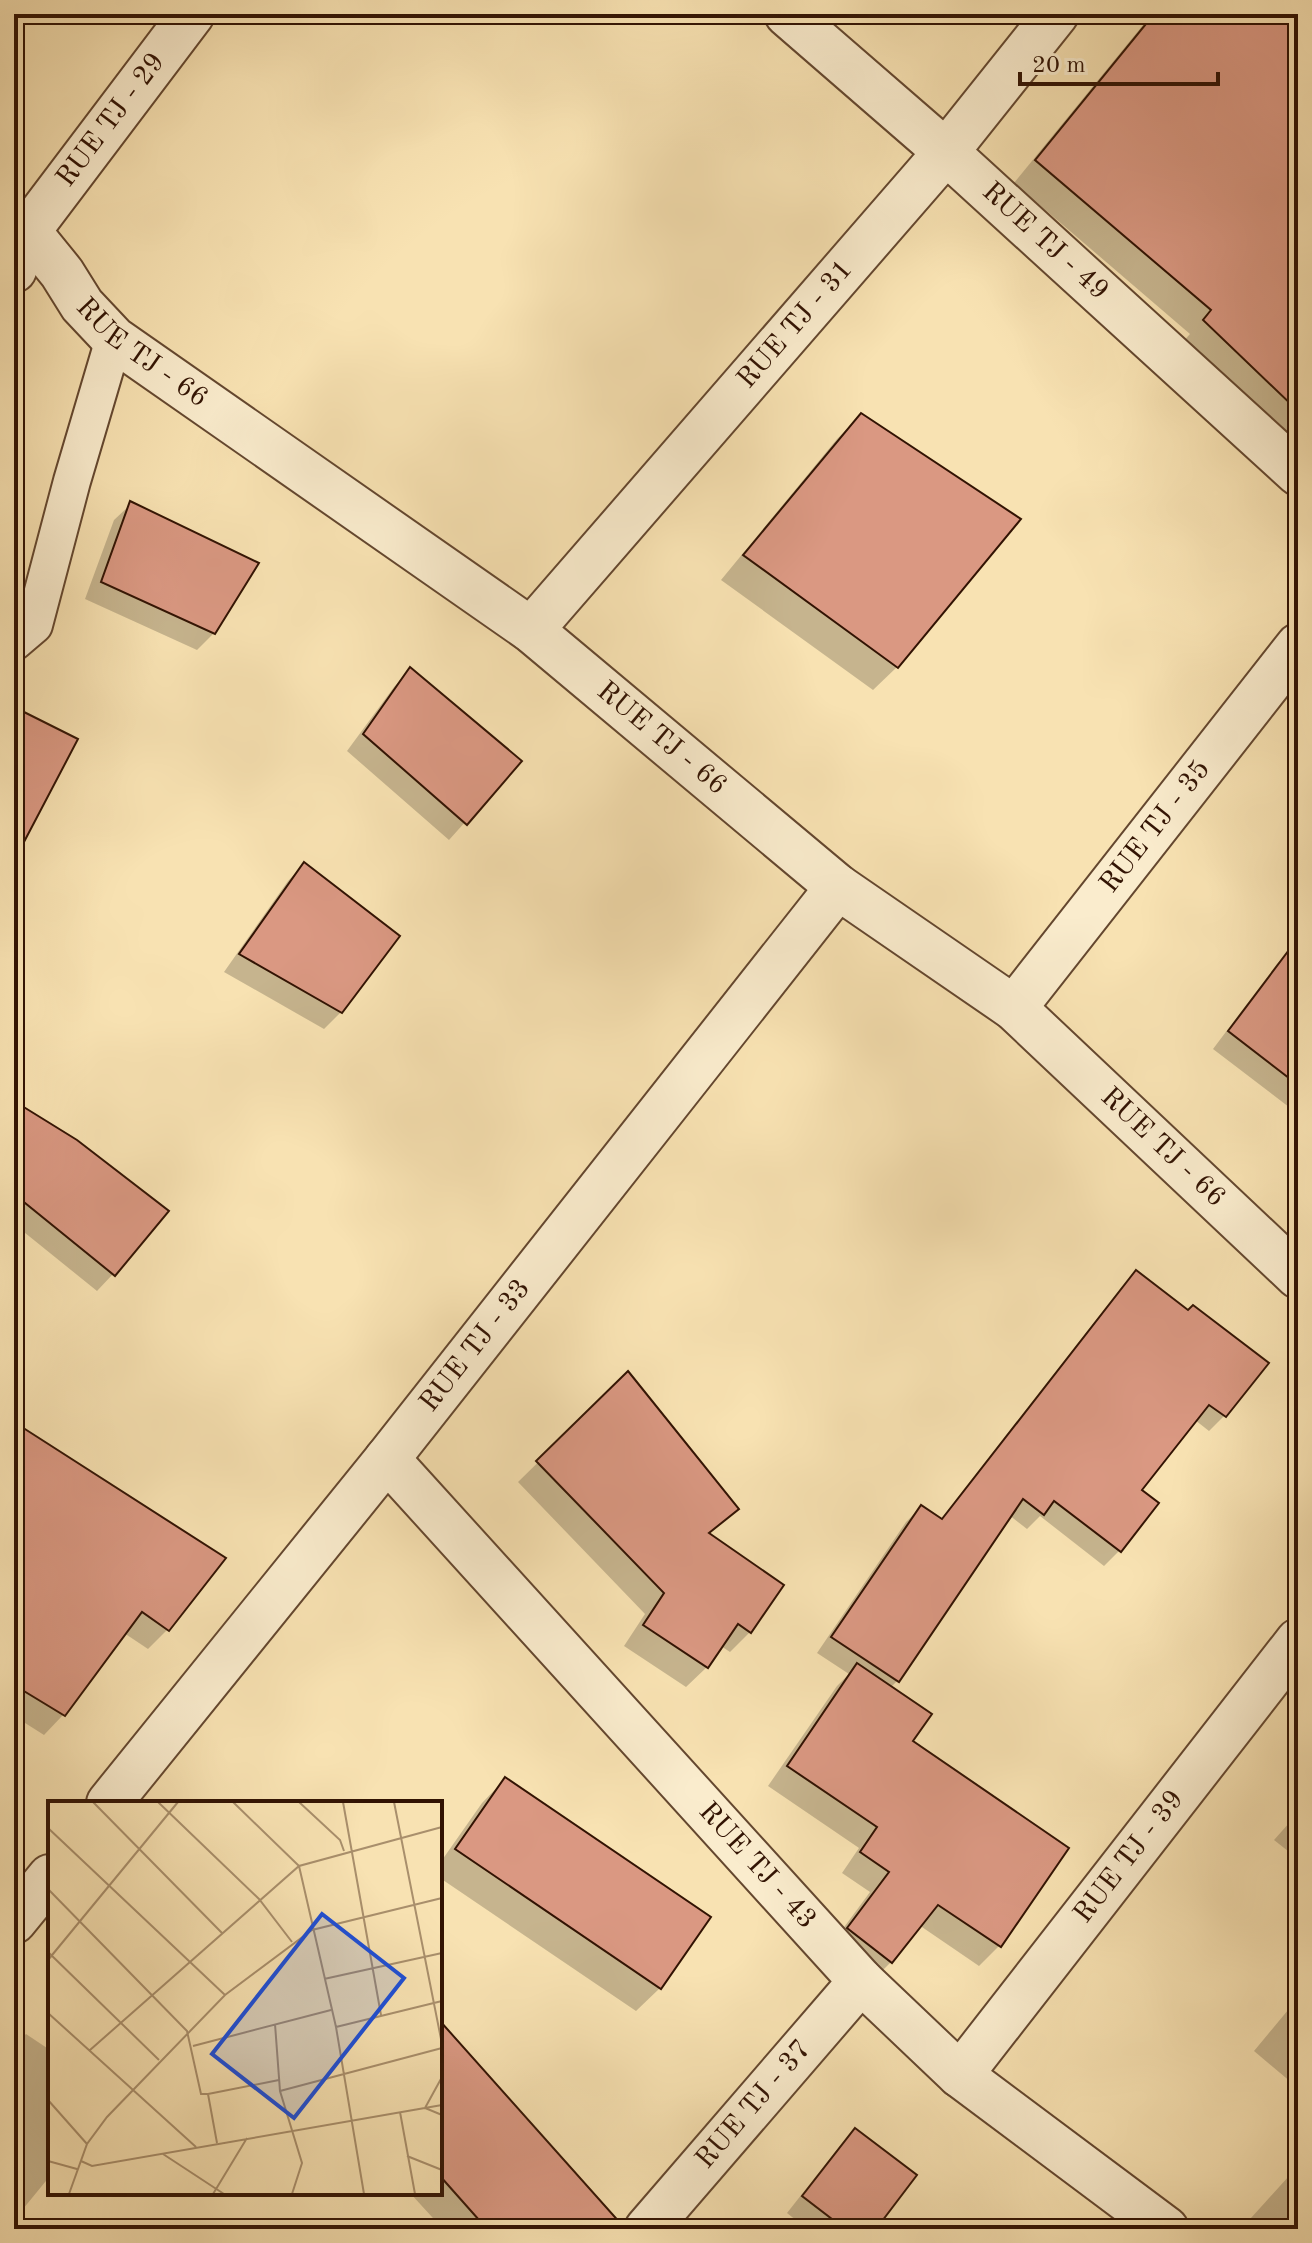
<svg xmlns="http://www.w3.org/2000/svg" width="1312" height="2243" font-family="'Old Standard TT',serif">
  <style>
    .shadow { fill: #0003 }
    .building { fill: #da9882; stroke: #321303; stroke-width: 2 }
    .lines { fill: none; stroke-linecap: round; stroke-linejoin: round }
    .service-casing { stroke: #64472f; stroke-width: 40 }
    .minor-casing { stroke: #64472f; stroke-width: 48 }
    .service { stroke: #faeccd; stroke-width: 36 }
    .minor { stroke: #faeccd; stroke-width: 44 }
    .labels { text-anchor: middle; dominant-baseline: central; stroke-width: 7; stroke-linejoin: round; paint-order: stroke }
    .street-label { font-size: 28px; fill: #321303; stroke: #faeccd }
    .inset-road { fill: none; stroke: #a98f6c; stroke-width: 2 }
    .view { fill: #1d4ed8; fill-opacity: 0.15; stroke: #1d4ed8; stroke-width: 4 }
    .inset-edge { fill: none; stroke: #321303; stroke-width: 4 }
  </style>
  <rect width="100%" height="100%" fill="#f8e2b2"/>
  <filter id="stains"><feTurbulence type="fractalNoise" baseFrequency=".0025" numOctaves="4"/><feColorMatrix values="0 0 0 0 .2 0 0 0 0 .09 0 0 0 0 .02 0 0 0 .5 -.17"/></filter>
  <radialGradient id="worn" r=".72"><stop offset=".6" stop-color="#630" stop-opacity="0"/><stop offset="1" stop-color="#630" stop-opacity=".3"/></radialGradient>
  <path class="shadow" d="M14 14H32L14 31Z
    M1152 14H1298V455L1181 344 1190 334 1014 183Z
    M861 415 897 667 873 690 721 580 837 439Z
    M131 504 214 633 197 650 85 599 114 520Z
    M410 670 519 762 449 840 347 751 394 687Z
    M304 864 341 1012 324 1029 224 972 288 881Z
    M1293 948 1298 951V1114L1213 1049 1277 964Z
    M14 1103 113 1274 97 1291 14 1224Z
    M1136 1272 1188 1313 1266 1363 1224 1416 1209 1431 1195 1420 1139 1491 1156 1503 1119 1551 1104 1566 1040 1516 1027 1529 1009 1515 897 1681 890 1688 910 1742 999 1946 979 1966 919 1925 891 1962 871 1982 828 1949 870 1892 842 1873 859 1848 768 1786 837 1686 849 1674 817 1653 906 1522 921 1507 940 1520 1121 1288Z
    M628 1374 736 1509 708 1535 750 1632 730 1652 721 1646 707 1667 686 1687 624 1646 645 1614 518 1482Z
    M14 1424 167 1630 148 1649 124 1633 63 1715 44 1735 14 1716Z
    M505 1779 660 1988 636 2011 440 1878V1863L482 1803Z
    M1298 1813V1859L1274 1840Z
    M1298 1998V2088L1254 2051Z
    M440 2024 582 2229H443L410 2193H440Z
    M26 2034 50 2050V2176L14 2220V2046Z
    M856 2130 874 2229H807L787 2213 839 2147Z
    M1298 2166V2229H1241Z"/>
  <path class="building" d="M1154 14H1298V411L1203 320 1211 310 1035 160Z
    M861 413 1021 519 898 668 743 555Z
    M130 501 259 563 215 634 101 582Z
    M410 667 522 761 467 825 363 734Z
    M14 707 78 739 14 861Z
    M304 862 400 936 342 1013 239 954Z
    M1298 938V1085L1228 1031Z
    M14 1101 77 1140 169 1211 115 1276 14 1194Z
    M1136 1270 1188 1310 1193 1305 1269 1363 1226 1417 1209 1405 1142 1490 1159 1503 1121 1552 1054 1501 1044 1515 1023 1499 899 1682 831 1637 921 1505 942 1519Z
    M628 1371 739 1509 709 1533 784 1585 751 1633 738 1624 708 1668 643 1625 664 1593 536 1461Z
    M14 1422 226 1558 169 1631 142 1612 65 1716 14 1685Z
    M857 1663 932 1714 913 1741 1069 1848 1001 1947 938 1905 892 1963 847 1928 889 1872 860 1852 877 1827 787 1766Z
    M505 1777 711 1917 661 1989 455 1849Z
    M440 2021 622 2225 623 2229H487L440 2176Z
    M855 2128 917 2175 876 2229H845L802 2196Z"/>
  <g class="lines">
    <defs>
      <path id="service" d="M14 642 34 625 72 481 114 339"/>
      <g id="minor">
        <path id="s1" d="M787 14 946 152 1298 473"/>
        <path id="s2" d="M14 218 28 231 62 273 82 305 114 339 531 630 838 887 1014 1008 1298 1276"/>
        <path id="s3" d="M14 270 28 231 192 14"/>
        <path id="s4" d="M531 630 946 152 1056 14"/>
        <path id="s5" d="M1014 1008 1298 646"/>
        <path id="s6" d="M387 1459 861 1981 960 2075 1166 2229"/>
        <path id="s7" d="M109 1803 387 1459 838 887"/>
        <path d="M14 1921 50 1877"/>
        <path id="s8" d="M960 2075 1298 1641"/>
        <path id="s9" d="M647 2229 861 1981"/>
      </g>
    </defs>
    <use href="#service" class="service-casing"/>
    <use href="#minor" class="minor-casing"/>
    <use href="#service" class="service"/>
    <use href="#minor" class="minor"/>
  </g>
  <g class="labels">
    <g class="street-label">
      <text stroke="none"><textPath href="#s3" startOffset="180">RUE TJ - 29</textPath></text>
      <text stroke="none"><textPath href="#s1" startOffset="344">RUE TJ - 49</textPath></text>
      <text stroke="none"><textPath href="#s4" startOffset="404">RUE TJ - 31</textPath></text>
      <text stroke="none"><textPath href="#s2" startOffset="188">RUE TJ - 66</textPath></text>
      <text stroke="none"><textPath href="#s2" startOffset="836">RUE TJ - 66</textPath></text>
      <text stroke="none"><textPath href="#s5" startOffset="230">RUE TJ - 35</textPath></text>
      <text stroke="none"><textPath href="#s2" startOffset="1484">RUE TJ - 66</textPath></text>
      <text stroke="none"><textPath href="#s7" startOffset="586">RUE TJ - 33</textPath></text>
      <text stroke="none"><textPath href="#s8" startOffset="276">RUE TJ - 39</textPath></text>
      <text stroke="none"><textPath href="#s6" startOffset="550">RUE TJ - 43</textPath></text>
      <text stroke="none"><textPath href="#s9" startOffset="164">RUE TJ - 37</textPath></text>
    </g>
  </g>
  <g transform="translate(48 1801)">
    <rect width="394" height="394" fill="#f8e2b2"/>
    <path class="inset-road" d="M45 1 174 132M110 1 211 98 244 141M185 1 251 65M251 1 292 39 296 50M295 1 333 214M346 1 394 243M0 27 177 194M251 65 288 226 316 393M0 88 139 230 153 293H160M0 151 111 259M0 159 130 1M276 178 394 152M0 212 148 346M227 223 232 290 254 362 244 393M288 226 394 200M145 245 283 209M42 249 251 65 394 26M394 276 377 307 394 314M232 290 394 247M160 293 231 279M160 293 169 342M0 299 39 343M352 311 367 393M115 353 176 393M359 355 394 369M0 360 29 368M33 360 44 365 394 304M21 393 39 343 59 316 177 194 264 129 394 97M165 393 199 337"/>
    <path class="view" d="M274 113 356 177 246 317 164 253Z"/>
    <rect width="394" height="394" class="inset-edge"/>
  </g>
  <rect width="1312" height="2243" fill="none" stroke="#f8e2b2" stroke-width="48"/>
  <rect x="16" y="16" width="1280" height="2211" fill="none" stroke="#321303" stroke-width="4"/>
  <rect x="24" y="24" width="1264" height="2195" fill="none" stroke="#321303" stroke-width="2"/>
  <path d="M1020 72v12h198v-12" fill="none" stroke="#321303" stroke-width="4"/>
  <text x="1032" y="72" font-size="24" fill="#321303" stroke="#faeccd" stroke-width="6" paint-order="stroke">20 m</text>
  <rect width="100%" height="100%" filter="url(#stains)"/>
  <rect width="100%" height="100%" fill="url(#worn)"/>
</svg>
